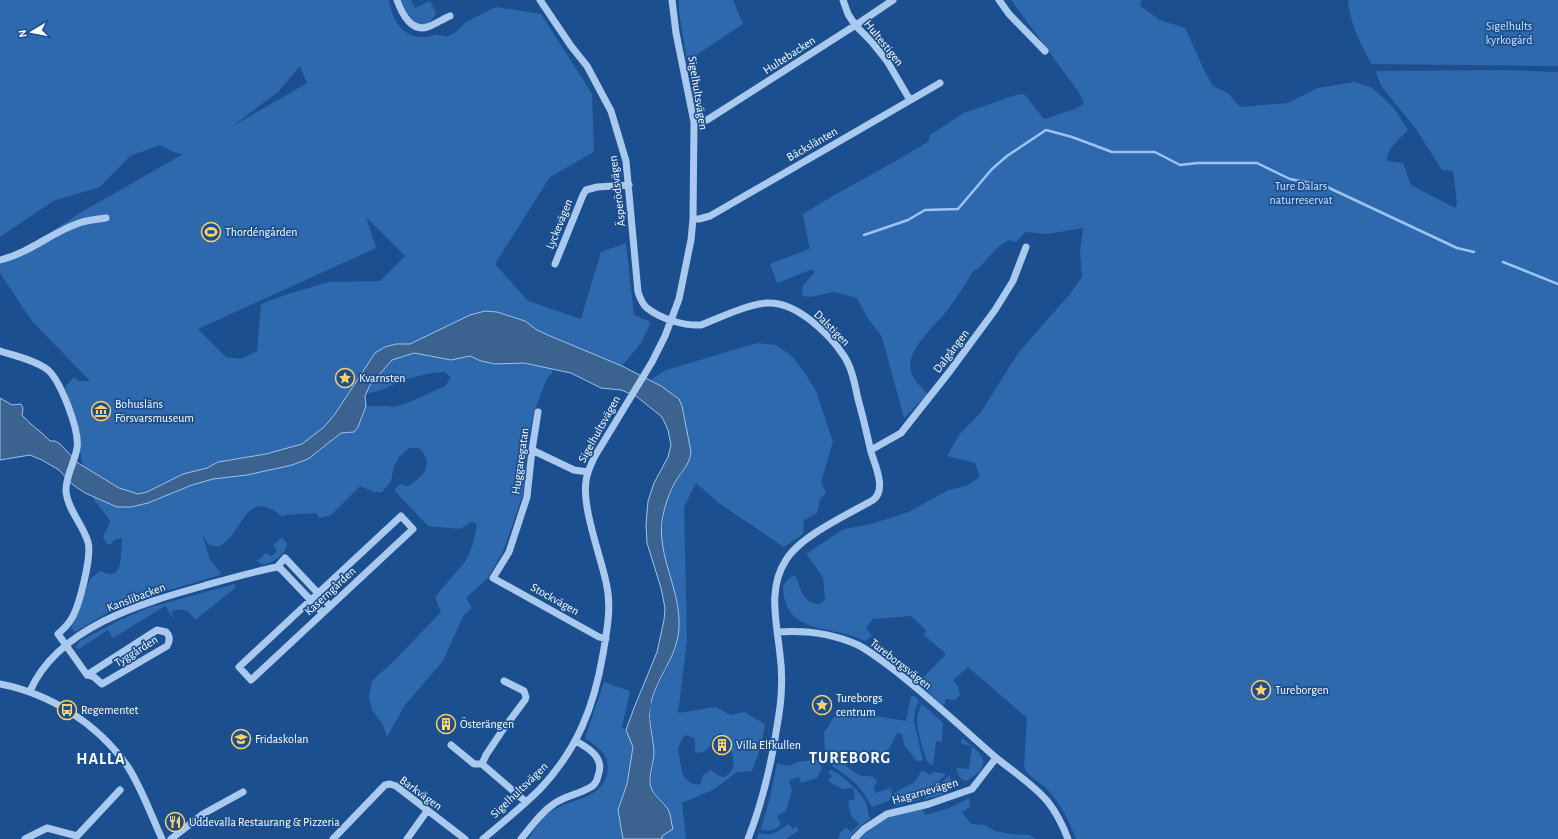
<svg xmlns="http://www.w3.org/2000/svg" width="1558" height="839" font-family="'Alegreya Sans',sans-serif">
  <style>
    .green { fill: #2e69ad; fill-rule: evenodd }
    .water { fill: #3c6290; stroke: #9cc4f0 }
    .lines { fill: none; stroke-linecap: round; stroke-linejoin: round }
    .stream { stroke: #9cc4f0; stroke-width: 2.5 }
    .river { stroke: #3c6290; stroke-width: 14 }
    .minor { stroke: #a9c9ee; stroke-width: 7 }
    .labels { text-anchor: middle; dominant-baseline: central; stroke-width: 3.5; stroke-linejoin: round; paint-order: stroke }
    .park-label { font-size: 12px; fill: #cfe3fa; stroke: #1b4f8f }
    .street-label { font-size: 12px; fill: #fff; stroke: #1b4f8f }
    .poi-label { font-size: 12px; fill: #fff; stroke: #1b4f8f; text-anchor: start }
    .district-label { font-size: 16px; font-weight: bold; letter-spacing: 1px; fill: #fff; stroke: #1b4f8f }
  </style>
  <rect width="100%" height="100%" fill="#1b4f8f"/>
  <path class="green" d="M0 0H389C392 18 401 37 422 37 434 38 430 32 446 37L456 32 466 22 496 7 541 14 592 94 594 152 550 177 495 264 528 301 581 319 601 252 626 243 634 315 651 322 641 343 622 366 550 336 537 330 525 321 512 316 497 312 470 315 410 344H396L375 353 335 414 324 427 302 444 266 454 218 462 207 468 183 474 147 492 138 494 119 488 83 466 79 448 80 439 77 422 65 387 74 377 78 381H90L31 320 0 273V265L80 213 183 154 174 152 160 145 130 156 100 187 53 201 0 237ZM300 66 307 83 231 127 278 92ZM366 217 405 256 380 281 329 282 288 294 261 304 257 351 241 359 226 357 198 329 376 248Z
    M402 0H411L415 8 430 1 436 13C424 37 406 17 402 0Z
    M679 0H733L743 24 687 61 679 12Z
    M1011 0H1142L1140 6 1160 20 1185 28 1205 72 1213 86 1228 93 1238 105 1241 107 1288 103 1318 88 1354 82 1371 87 1378 93 1394 108 1408 130C1401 138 1386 149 1387 161L1403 163 1411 185 1455 208 1457 204 1453 171 1442 170 1416 129 1382 87 1376 73 1377 71 1505 70 1558 72V839H1076C1070 822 1059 801 1046 788 1039 781 1028 777 1024 767L1027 718 968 667 953 680 958 687 960 695 955 700 946 699 944 706 921 686 920 681 946 654 924 635 926 630 911 616 873 619 866 628 872 636 865 641C833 624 784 637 783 586L789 578 795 575C801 588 803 605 820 604L825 600 823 577 806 554 844 529 871 524 909 512 948 490 966 486 980 477 975 463 947 456 959 435 981 412 1019 352 1070 294 1082 277 1080 252 1083 228 1047 234 1025 232 1016 242 1008 240 997 248 977 270H974C966 283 958 296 949 308 937 324 910 346 910 366 910 377 920 386 928 394L904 418 882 337 867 317 857 298 833 292 811 297 802 296 803 285 814 273 813 269 777 283 770 264 809 249 810 251 803 214C844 188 888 167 929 141L930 135 964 113 1016 95 1024 94 1044 119 1075 109 1084 104 1080 94Z
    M1348 0H1558V66L1371 64C1361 43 1349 23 1348 0Z
    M757 343 776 345 792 356 805 373 816 391 833 442 821 482 826 493 820 499 817 513 804 520 803 534 784 547 720 504 696 483 684 507 687 641 678 713 716 707 730 715 744 712 765 724 761 746 752 771 737 772 713 790 682 803 686 839H662L669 810 652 789 651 778 654 754 650 709 655 692 668 666 679 635 676 600 662 548V534L664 511 668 498 675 483 685 469 690 458 688 436 679 399 650 380 666 370ZM720 733C724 734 726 738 728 742 733 754 739 770 724 777L719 776 711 770 703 775 700 785 691 783 685 778 682 773 678 748 683 737 687 735 695 739V751L696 753 704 752 709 748 713 737Z
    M414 353 442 358 470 356 552 368V373L547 378 533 415 527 450 523 494 504 549 488 578 466 598 472 608 463 616 443 661 405 705 387 737 383 725 372 710 369 697 372 681 395 660 441 612 435 597 465 562 473 544 477 524 472 522 460 529 428 526 394 490 400 484 408 486C424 476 435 464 419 448H409L399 457 394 466 391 481 382 492H374L360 486 331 515 320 518 316 513 285 515 283 517C246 487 245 528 223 544 219 548 213 546 208 544L202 534 210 560 221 573 220 575 132 601 110 611 75 632 71 628 90 579 100 571C103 572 107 574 110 574 123 576 121 547 122 538L114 540 111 544H107L103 537 110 522C105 511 97 506 92 496L117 507H131L148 503 192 485 213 479 263 472 341 433 354 432 358 427 366 406H388L393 407 405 404 445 386 451 378 445 372C432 372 411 377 399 382 388 387 378 393 366 393L370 385 392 360Z
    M282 537 287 544C286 554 271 565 262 564L257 561 266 553 271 556 276 553V548L273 545Z
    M235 584V588L195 620C189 610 182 607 171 612L174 617 173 618 165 606 113 638 108 630 79 649 75 648 80 641 118 621 147 608Z
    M604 682 630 691 622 727 626 730 633 747 627 784 618 810 623 839H528C534 831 541 819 549 813 568 798 601 801 607 774 611 755 599 748 585 738Z
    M911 696H914L919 700 915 710 914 722 923 761H917L904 745 902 734 897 733 890 748 876 757 865 762 845 761 846 766C851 770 857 775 863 776 869 776 871 776 876 779L877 783 874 787 875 793 891 788 892 793 889 801 872 807C862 787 851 778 832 766L831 759 825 753 824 732 828 727 833 718 842 712 854 715H871L906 721Z
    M922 704 943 723 942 742 936 741 933 765 930 764 927 761C922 744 911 720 922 704Z
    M962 738C982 754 996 764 966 781L960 778 956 768 969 769 972 746 961 744Z
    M818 760 822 769 817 778 801 783 799 777 789 780 792 791 786 811 777 816 781 824C775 831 769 832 761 829L770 797 777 763C788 767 788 766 798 762 803 761 813 760 818 760Z
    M831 770C844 776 859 790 866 803 868 808 868 814 870 819L858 828 848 839H838L841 832 846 827 851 832 859 824 851 816 848 801 855 799 853 788 842 789 828 781 832 775 828 773Z
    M922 770 931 775 932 773 935 772 946 774 919 800 895 806 892 799 894 793 915 782Z
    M950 775 951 790 941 795 923 800Z
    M969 798 970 807 962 812 971 824 985 825 995 831 1011 834 1029 835 1036 839H860C880 817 896 815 923 809L925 815 947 809Z
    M789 824 793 829 797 826 798 831 786 839H757L759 833C775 837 778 830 789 824Z"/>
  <path class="water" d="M485 311 497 312 525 321 537 330 550 336 622 366 661 386 679 399 682 406 691 452C690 465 680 473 674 484 668 496 664 508 662 521 658 556 678 586 679 620 681 656 655 676 650 708 648 723 654 739 654 754 653 765 647 780 652 790 656 797 663 802 668 809 671 814 671 823 673 829L662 836V839H623L618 810 627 784 633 747 626 730 634 708 657 652 664 620 665 608 661 588 647 543 646 525 648 501 654 483 668 457 671 445 668 430 662 417 636 396 621 390 601 388 571 373 524 363 495 364 481 361 470 356 451 360 414 353 392 360 370 385 365 396 366 406 358 427 354 432 341 433 308 459 292 465 247 475 213 479 192 485 148 503 131 507H117L85 493 72 484 59 470 42 460 30 455 0 460V398L12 405 21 404 23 408 22 415C30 425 41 431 50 441H55L60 444 78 463 119 488 138 494 147 492 183 474 207 468 218 462 266 454 302 444 324 427 335 414 375 353 385 347 396 344H410L470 315Z"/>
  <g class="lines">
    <path class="stream" d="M864 235 908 220 925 210 958 209 992 169 1007 156 1046 130 1072 137 1112 152H1155L1180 165 1197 163H1257L1290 179 1325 186 1457 248 1474 252
      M1503 262 1558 284"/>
    <path class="river" d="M643 754 641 718 644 705"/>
    <path class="minor" d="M397 0C402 14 412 34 430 26 437 23 443 19 450 16
      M540 0 571 46 587 66 611 111 626 161 638 292C640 298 642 304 647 308 661 319 684 326 701 325 719 318 748 304 767 303 783 302 797 310 809 319 822 329 835 342 844 356 852 368 855 385 858 399 863 417 867 434 871 452 875 465 887 490 873 500 849 514 800 536 786 560 767 589 777 623 780 655 782 669 782 683 781 697 780 711 777 725 775 739 769 774 761 806 748 839
      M843 0 848 14 855 25 872 42 887 61 910 100
      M999 0 1009 14 1045 51
      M694 122H700L707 120 862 21 893 0
      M693 219H699L710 216 940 83
      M0 260C30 253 53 231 82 222 90 220 98 219 106 218
      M555 264 583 195 586 190 597 187 629 185
      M0 351C15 356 35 360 48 370 61 382 80 431 77 448 75 462 65 477 66 492 68 510 83 525 88 542 92 556 79 609 70 621 67 626 62 630 58 634L87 675 94 677 102 684 167 646C170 641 170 636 166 632L157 630 87 675
      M538 412 532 450 527 497 509 552 493 578 599 637 606 639
      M532 450 574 470 588 472
      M871 450 901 433 950 371 995 310 1013 281 1026 247
      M401 516 413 529 251 680 239 667Z
      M277 567 281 569 323 613
      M777 632C805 630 832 633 858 645 870 651 882 661 893 669 928 696 961 727 994 756 1012 771 1033 784 1048 802 1056 812 1063 826 1068 839
      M504 681 524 691 526 697 525 700 502 731 486 755 482 764 526 802
      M0 684C51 694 98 724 128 767 142 789 151 815 162 839
      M30 691C58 627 142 603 203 586 228 579 252 572 277 567L285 558 330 606
      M451 745 474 764H482
      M25 839 47 828 77 836 120 790
      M171 839 203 814 243 792
      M333 839 385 785 390 784 396 786 465 839
      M407 839 427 811
      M483 839C502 823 522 807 540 789 577 750 594 707 603 654 607 630 612 606 606 582 600 554 582 508 586 481 587 472 591 464 595 456L652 362 665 336 679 299 691 240 693 219 694 122 676 33 672 0
      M521 839C531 827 541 812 555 803 565 796 579 794 589 788 594 786 597 781 598 776 605 758 590 749 576 741
      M854 839 864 829 887 814 929 804 972 789 996 758"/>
  </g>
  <defs>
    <symbol id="stadium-ring" viewBox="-11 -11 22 22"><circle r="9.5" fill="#1b4f8f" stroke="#ffd166" stroke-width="1.5"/><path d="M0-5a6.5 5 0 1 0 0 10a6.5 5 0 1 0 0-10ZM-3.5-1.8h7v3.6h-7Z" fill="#ffd166"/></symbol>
    <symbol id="sight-ring" viewBox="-11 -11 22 22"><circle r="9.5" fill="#1b4f8f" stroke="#ffd166" stroke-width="1.5"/><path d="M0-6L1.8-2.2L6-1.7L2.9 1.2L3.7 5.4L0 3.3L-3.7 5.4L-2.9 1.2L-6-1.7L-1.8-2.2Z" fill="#ffd166"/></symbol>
    <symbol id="museum-ring" viewBox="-11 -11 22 22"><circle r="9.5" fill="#1b4f8f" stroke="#ffd166" stroke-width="1.5"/><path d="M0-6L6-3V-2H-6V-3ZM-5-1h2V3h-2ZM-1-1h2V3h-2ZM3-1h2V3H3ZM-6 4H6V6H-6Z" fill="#ffd166"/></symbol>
    <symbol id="bus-ring" viewBox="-11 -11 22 22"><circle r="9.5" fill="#1b4f8f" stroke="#ffd166" stroke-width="1.5"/><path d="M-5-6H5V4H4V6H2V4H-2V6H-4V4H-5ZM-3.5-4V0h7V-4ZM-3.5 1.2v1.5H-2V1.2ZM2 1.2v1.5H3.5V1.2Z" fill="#ffd166"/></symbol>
    <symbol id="building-ring" viewBox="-11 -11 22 22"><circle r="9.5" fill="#1b4f8f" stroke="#ffd166" stroke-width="1.5"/><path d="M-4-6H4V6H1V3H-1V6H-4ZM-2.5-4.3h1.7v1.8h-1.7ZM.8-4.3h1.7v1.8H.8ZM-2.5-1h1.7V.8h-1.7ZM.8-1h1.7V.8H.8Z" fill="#ffd166"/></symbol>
    <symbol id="school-ring" viewBox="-11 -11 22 22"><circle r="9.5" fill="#1b4f8f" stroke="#ffd166" stroke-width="1.5"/><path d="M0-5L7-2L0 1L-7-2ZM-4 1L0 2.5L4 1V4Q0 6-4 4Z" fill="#ffd166"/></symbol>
    <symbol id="restaurant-ring" viewBox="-11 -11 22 22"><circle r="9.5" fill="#1b4f8f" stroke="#ffd166" stroke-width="1.5"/><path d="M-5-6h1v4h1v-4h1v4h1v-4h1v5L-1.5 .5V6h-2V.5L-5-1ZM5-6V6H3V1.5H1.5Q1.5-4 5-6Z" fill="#ffd166"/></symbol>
  </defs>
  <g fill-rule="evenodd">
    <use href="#stadium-ring" x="200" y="221" width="22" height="22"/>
    <use href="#sight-ring" x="334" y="367" width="22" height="22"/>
    <use href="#museum-ring" x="90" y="400" width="22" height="22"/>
    <use href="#sight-ring" x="1250" y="679" width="22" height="22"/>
    <use href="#sight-ring" x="811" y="694" width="22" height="22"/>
    <use href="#bus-ring" x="56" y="699" width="22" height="22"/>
    <use href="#building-ring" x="435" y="713" width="22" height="22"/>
    <use href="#school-ring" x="230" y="728" width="22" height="22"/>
    <use href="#building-ring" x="711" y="734" width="22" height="22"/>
    <use href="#restaurant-ring" x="164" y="811" width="22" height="22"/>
  </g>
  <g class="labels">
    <g class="park-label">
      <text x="1509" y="26">Sigelhults<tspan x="1509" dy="14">kyrkogård</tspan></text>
      <text x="1301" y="186">Ture Dalars<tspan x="1301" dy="14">naturreservat</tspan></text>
    </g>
    <g class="street-label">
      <text transform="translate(884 43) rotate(51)">Hultestigen</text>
      <text transform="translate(789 55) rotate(-33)">Hultebacken</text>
      <text transform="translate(698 93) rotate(81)">Sigelhultsvägen</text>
      <text transform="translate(812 144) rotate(-30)">Bäckslänten</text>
      <text transform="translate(617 191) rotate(-97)">Äsperödsvägen</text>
      <text transform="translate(559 224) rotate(-68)">Lyckevägen</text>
      <text transform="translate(832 328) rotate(45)">Dalstigen</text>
      <text transform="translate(951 351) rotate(-53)">Dalgången</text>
      <text transform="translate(599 429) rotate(-61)">Sigelhultsvägen</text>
      <text transform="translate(520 461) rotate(-82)">Huggaregatan</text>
      <text transform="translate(330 591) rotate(-43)">Kaserngården</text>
      <text transform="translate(136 597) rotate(-21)">Kanslibacken</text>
      <text transform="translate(555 599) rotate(29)">Stockvägen</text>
      <text transform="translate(136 651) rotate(-32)">Tyggården</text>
      <text transform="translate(901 664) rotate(38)">Tureborgsvägen</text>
      <text transform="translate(519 790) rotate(-44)">Sigelhultsvägen</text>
      <text transform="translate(925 791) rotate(-16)">Hagarnevägen</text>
      <text transform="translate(421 793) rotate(36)">Barkvägen</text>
    </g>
    <g class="poi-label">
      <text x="225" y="232">Thordéngården</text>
      <text x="359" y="378">Kvarnsten</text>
      <text x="115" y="404">Bohusläns<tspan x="115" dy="14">Försvarsmuseum</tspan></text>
      <text x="1275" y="690">Tureborgen</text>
      <text x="836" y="698">Tureborgs<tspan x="836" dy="14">centrum</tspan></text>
      <text x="81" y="710">Regementet</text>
      <text x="460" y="724">Österängen</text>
      <text x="255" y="739">Fridaskolan</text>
      <text x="736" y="745">Villa Elfkullen</text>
      <text x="189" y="822">Uddevalla Restaurang &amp; Pizzeria</text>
    </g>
    <g class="district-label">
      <text x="850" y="758">TUREBORG</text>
      <text x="101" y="759">HALLA</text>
    </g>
  </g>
  <g transform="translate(32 32) rotate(260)" stroke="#1b4f8f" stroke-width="3" paint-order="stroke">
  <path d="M0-3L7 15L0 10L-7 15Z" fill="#ffffff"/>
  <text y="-6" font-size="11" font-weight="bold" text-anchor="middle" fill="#ffffff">N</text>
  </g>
</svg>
